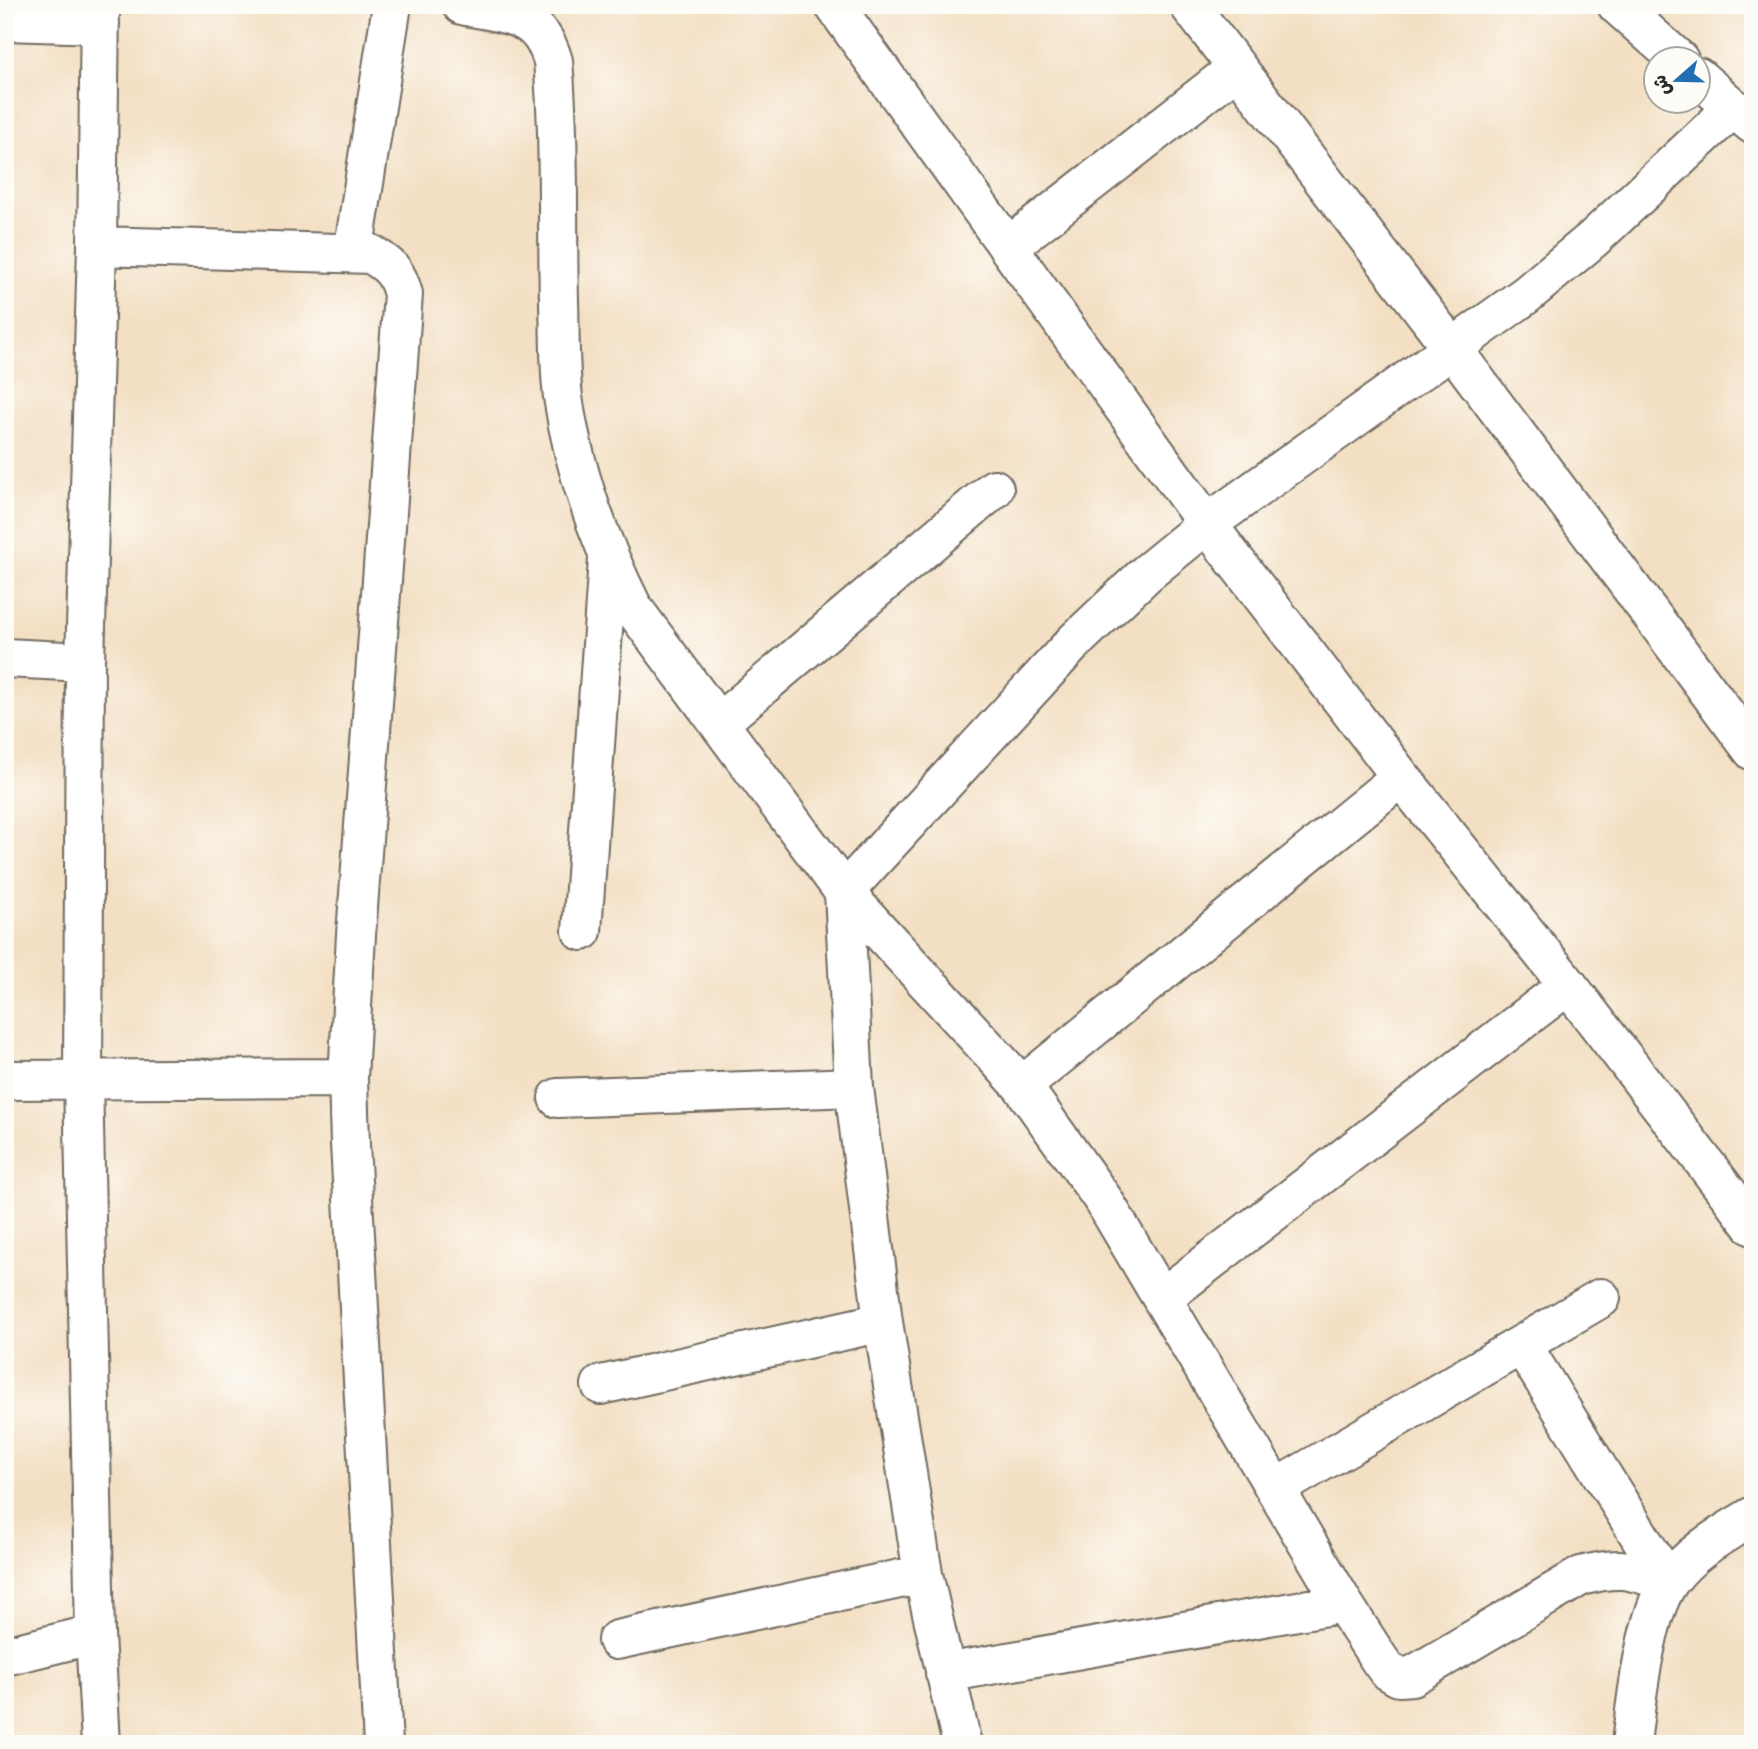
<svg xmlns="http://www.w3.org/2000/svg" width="1758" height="1749" font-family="Mynerve,'Playpen Sans Arabic',sans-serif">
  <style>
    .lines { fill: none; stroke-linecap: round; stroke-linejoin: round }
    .street-casing { stroke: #716a60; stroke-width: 42 }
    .street { stroke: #fff; stroke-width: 38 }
  </style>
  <rect width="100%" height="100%" fill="#fdfcf7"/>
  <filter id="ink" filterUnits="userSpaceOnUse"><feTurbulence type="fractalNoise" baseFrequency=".0143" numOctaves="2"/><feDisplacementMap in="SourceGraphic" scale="14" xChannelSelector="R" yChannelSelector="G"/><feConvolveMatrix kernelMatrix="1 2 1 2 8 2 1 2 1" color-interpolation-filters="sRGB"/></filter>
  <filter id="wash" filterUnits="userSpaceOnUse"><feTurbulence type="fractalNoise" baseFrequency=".00686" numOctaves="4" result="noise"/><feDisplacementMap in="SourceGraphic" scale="28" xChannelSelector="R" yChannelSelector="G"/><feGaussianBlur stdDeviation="1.57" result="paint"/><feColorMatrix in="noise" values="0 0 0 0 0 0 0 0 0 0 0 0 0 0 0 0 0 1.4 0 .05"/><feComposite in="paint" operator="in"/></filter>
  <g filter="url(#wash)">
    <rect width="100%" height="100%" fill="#f3dfc3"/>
  </g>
  <g filter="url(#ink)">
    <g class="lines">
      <defs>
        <path id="street" d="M100 5 97 246 85 662 83 1078 95 1634 101 1744
          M462 5C506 15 539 12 553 61 560 140 557 221 559 301 560 333 559 365 563 397 574 472 599 540 633 608L844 892 1022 1086 1104 1201 1343 1603 1379 1659 1387 1670 1399 1677 1412 1676 1581 1576C1621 1565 1630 1570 1668 1582
          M834 5 1207 524 1401 777 1568 985 1753 1226
          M1189 5 1452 348 1753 751
          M1617 5 1679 60
          M5 21 100 24
          M1698 77 1752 124
          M97 246 371 254C391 266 397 272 403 294L356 935 348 1078 350 1144 383 1744
          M1008 247 1237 68
          M353 253 392 5
          M5 658 85 662
          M720 722 994 489
          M582 931 608 559
          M5 1080 348 1078
          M1022 1086 1401 777
          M558 1098 854 1087
          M1162 1298 1568 985
          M1522 1345 1668 1582
          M601 1385 883 1322
          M1275 1489 1601 1298
          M617 1640 923 1574
          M5 1656 95 1634
          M945 1673 1343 1603
          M962 1744 923 1574 883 1322 854 1087 844 892 1074 642 1147 573 1207 524 1526 295 1593 239 1733 108
          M1631 1744C1636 1701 1645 1617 1669 1582 1689 1553 1723 1534 1753 1516"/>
      </defs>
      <use href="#street" class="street-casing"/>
      <use href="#street" class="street"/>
    </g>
  </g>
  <rect width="1758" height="1749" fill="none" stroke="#fdfcf7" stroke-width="28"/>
  <g transform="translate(1677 80) rotate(250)"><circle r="33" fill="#fdfcf7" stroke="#a9a8a5" stroke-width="2"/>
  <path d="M0-5L12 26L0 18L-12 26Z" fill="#1f6fb2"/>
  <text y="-10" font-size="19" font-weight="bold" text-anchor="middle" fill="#2b2b2b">ش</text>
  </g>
</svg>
